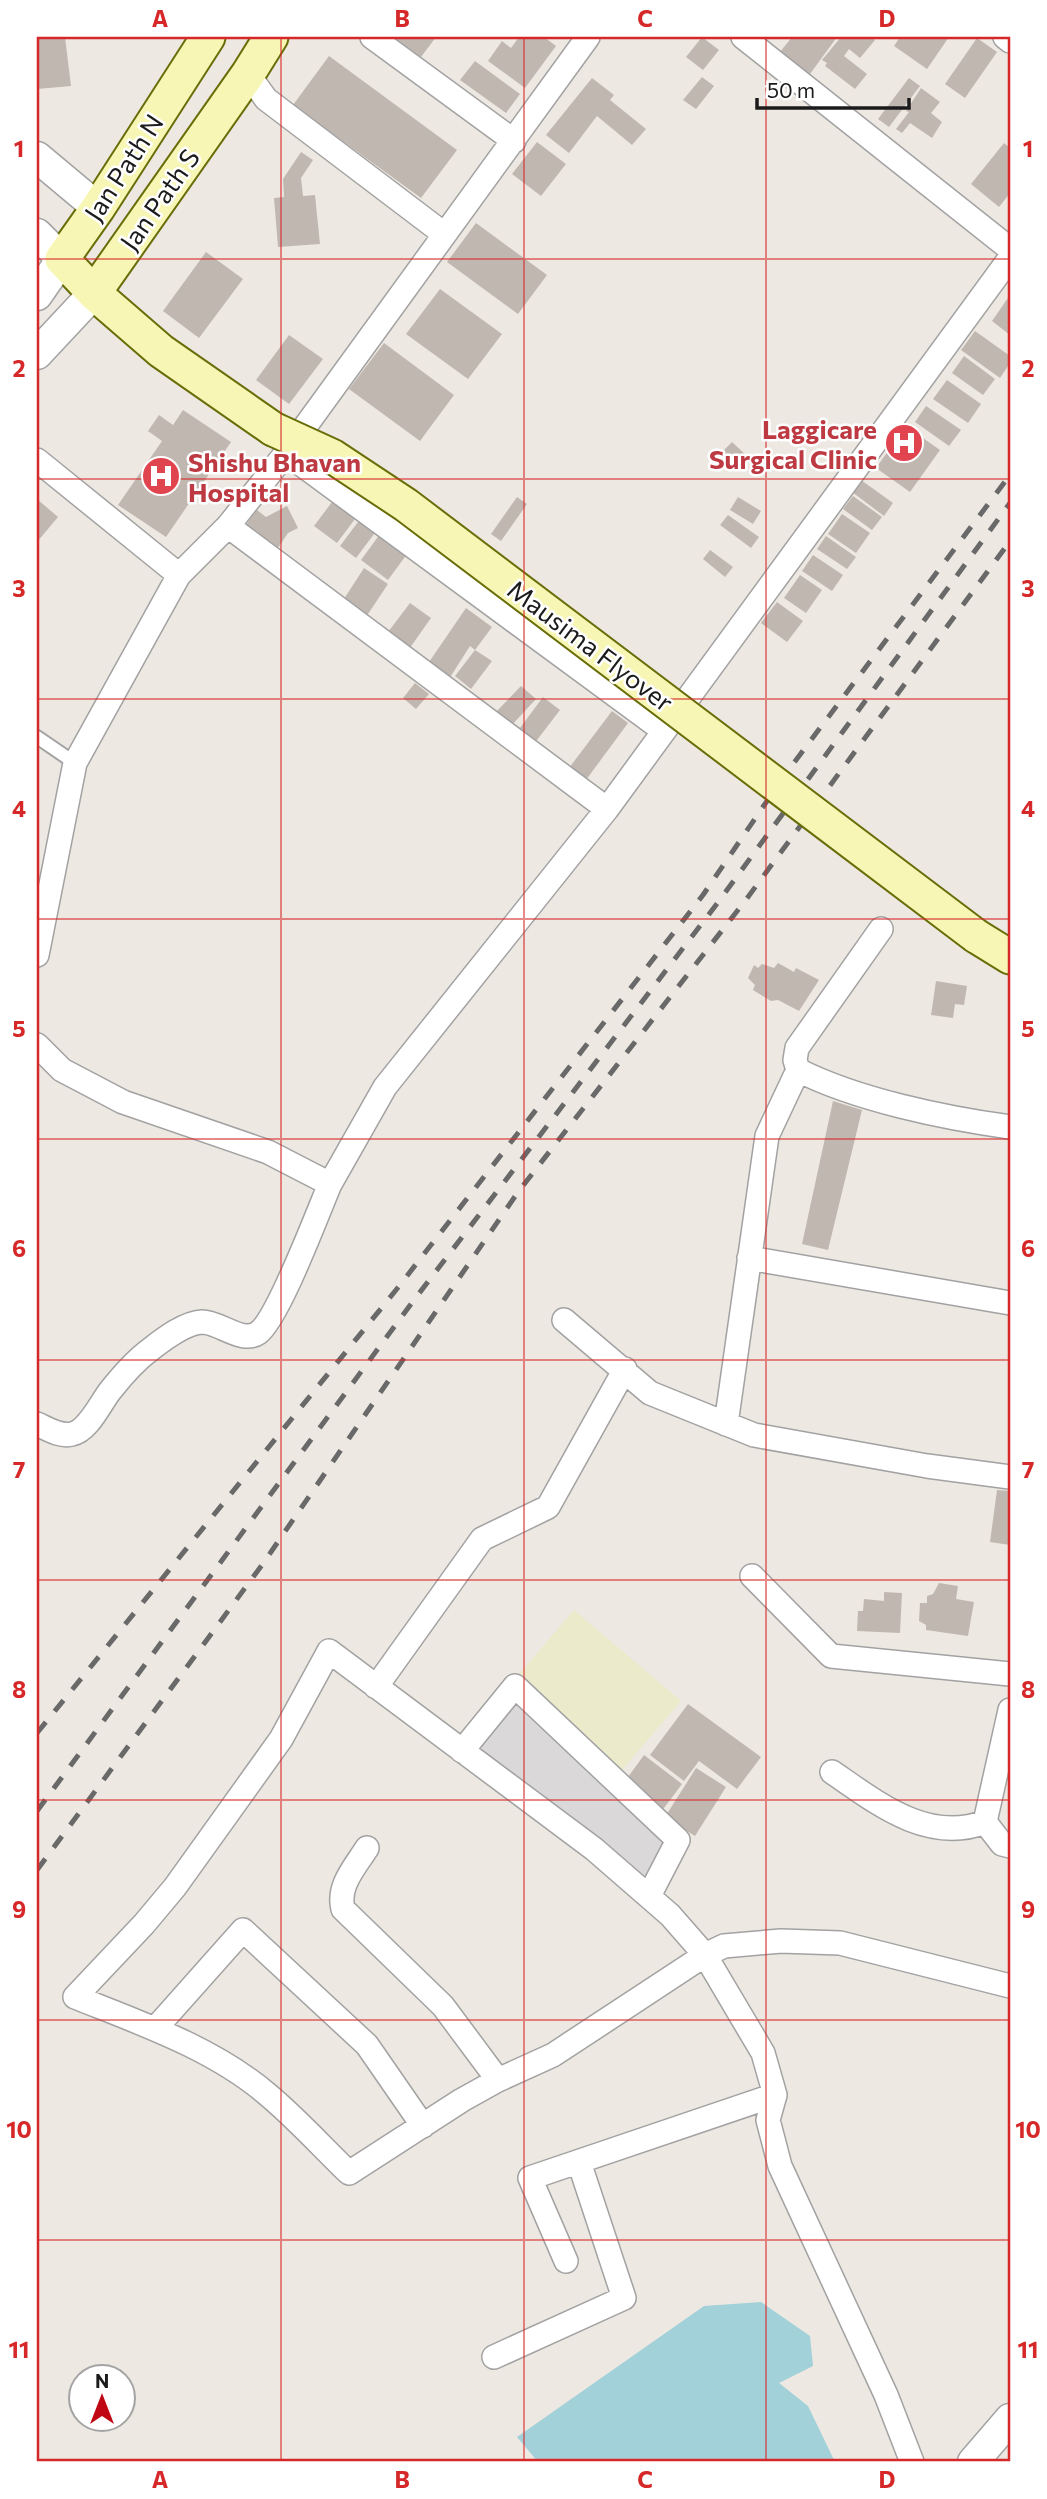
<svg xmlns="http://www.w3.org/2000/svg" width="1047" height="2499" font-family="Commissioner,sans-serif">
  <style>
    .residential { fill: #dad8d8 }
    .farmland { fill: #ebebcc }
    .water { fill: #a2d1d9 }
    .building { fill: #c1b7b1 }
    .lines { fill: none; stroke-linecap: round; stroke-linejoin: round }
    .service-casing { stroke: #a2a2a2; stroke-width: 16 }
    .minor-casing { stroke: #a2a2a2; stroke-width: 26 }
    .tertiary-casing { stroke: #a2a2a2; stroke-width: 33 }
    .secondary-casing { stroke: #686d08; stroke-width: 37 }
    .service { stroke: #fff; stroke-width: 12 }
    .minor { stroke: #fff; stroke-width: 23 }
    .tertiary { stroke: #fff; stroke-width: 30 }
    .secondary { stroke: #f7f6b5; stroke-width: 33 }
    .rail { stroke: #696969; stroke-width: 5; stroke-dasharray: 14 14; stroke-linecap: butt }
    .secondary-bridge-casing { stroke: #686d08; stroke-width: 37; stroke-linecap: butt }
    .secondary-bridge { stroke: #f7f6b5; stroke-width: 33 }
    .grid { fill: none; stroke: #d62828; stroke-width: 2; stroke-opacity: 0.55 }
    .labels { text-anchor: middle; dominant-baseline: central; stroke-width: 5; stroke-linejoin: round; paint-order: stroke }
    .street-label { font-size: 26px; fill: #1b1b1b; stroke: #fff }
    .health-label { font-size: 26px; font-weight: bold; fill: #be3a42; stroke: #fff; text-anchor: end }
    .neatline { fill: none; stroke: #d62828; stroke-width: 2.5 }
    .grid-label { font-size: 23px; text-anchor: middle; font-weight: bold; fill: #d62828 }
  </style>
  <rect width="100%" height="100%" fill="#ede8e1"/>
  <path class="residential" d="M515 1693 674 1841 649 1888 474 1746Z"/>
  <path class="farmland" d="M574 1610 681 1701 622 1770 515 1679Z"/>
  <path class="water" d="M761 2302 810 2336 813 2366 779 2383 808 2406 835 2462H538L517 2437 704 2306Z"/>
  <path class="building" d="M37 37H65L71 86 37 89Z
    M393 37H436L421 57Z
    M519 37H544L556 46 525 88 488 61 502 41 511 48Z
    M702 37 719 50 703 70 686 57Z
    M792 37H837L810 74 780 52Z
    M841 37H870L875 40 860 58 849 49 844 56 867 74 855 89 825 66 827 63 822 60Z
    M900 37H949L927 69 894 46Z
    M977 38 997 52 965 98 945 84Z
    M329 56 457 150 421 198 293 105Z
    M475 61 520 94 506 113 460 80Z
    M702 77 714 86 696 109 683 100Z
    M592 78 614 95 610 100 646 129 632 145 597 116 569 153 546 135Z
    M909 78 920 86 889 127 878 119Z
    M921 88 940 102 931 113 942 122 932 138 910 123 902 133 896 129 909 112 906 111Z
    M537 142 566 164 541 196 512 174Z
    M1004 143 1010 148V193L999 207 971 184Z
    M301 152 313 160 301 178 303 196 315 195 320 244 278 247 274 198 284 197 283 179Z
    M476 223 547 275 518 314 447 262Z
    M206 252 243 279 199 338 163 311Z
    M440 289 502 334 468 379 406 334Z
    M1010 295V335L992 321Z
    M975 331 1010 356V363L1000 378 961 350Z
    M289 335 323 359 289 404 256 380Z
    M384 343 454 395 420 441 349 389Z
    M964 356 995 379 983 395 952 373Z
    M947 380 981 404 968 423 933 399Z
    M926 406 961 430 949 446 915 422Z
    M183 410 231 442 166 537 118 505 162 441 148 431 159 415 173 425Z
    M906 426 940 450 910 492 876 468Z
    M732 442 747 456 733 470 718 456Z
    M861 480 893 503 884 516 852 492Z
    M853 496 882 517 872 530 843 509Z
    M517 497 527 504 501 541 491 534Z
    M738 497 761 511 753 524 730 510Z
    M335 498 358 515 337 543 314 526Z
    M37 499 58 517 37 542Z
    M287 506 298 528 288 533 274 554 242 530 257 510 266 517Z
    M842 514 870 533 856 553 828 534Z
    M728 515 759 537 751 548 720 525Z
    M361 518 377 530 356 558 340 546Z
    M380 534 407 554 388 580 361 560Z
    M826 536 856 557 847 569 817 549Z
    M710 550 733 567 725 577 703 559Z
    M813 555 843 575 832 591 802 571Z
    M364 568 388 584 366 617 342 602Z
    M800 575 822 590 806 613 784 598Z
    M777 602 803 621 787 642 761 623Z
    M410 603 431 618 407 652 385 636Z
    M466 608 492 627 475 650 492 661 471 689 455 676 475 650 470 646 449 679 427 665Z
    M415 683 429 694 416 709 403 698Z
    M521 686 536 699 510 727 495 713Z
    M543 697 560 710 534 744 517 732Z
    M612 711 628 723 586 780 569 768Z
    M778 963 794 972 796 968 819 980 799 1011 778 1000 771 1001 753 990 755 985 748 978 754 965 758 968 762 964 774 968Z
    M936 981 967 986 964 1005 955 1004 953 1018 931 1015Z
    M833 1101 862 1110 828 1250 802 1244Z
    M997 1490 1010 1491V1545L990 1542Z
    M939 1583 958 1586 956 1599 974 1602 968 1636 926 1630V1625L919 1621 920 1603H927V1596L933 1594Z
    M884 1592 902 1593 900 1633 857 1631 858 1611H863L864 1599 884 1601Z
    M688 1704 761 1757 737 1789 699 1761 684 1781 650 1755Z
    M644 1755 682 1784 661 1812 623 1784Z
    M696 1768 726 1787 695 1836 665 1817Z"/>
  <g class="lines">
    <defs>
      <path id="service" d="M37 737 75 763"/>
      <path id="minor" d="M372 37 514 141
        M743 37 1010 249
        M1005 37 1010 41
        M248 74 266 99 444 234
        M286 453 664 731
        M37 460 179 575
        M228 526 607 809
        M881 929 797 1048 795 1060 798 1070C857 1100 945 1118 1010 1127
        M37 955 75 763 179 575 228 526 286 453 588 37
        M37 1045 62 1070 123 1102 268 1152 330 1184 385 1087 607 809 1010 258
        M749 1258 1010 1303
        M564 1320 650 1393 754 1435 927 1466 1010 1477
        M37 1424C48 1429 60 1437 72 1434 88 1431 100 1404 110 1391 121 1377 136 1360 151 1349 165 1338 185 1323 202 1322 220 1322 242 1344 258 1333 278 1319 318 1212 330 1184
        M726 1424 767 1136 798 1070
        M752 1576 831 1656 1010 1674
        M376 1687 482 1539 548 1507 625 1369
        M1010 1710 985 1822 1002 1844 1010 1846
        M462 1751 515 1686 678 1840 649 1896
        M832 1772C877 1803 928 1844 985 1822
        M367 1848C355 1867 337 1886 343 1909L443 2006 498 2080
        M155 2029 243 1930 367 2045 423 2126
        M566 2261 530 2178 775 2095
        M494 2357 624 2298 579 2162
        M912 2462 886 2395 780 2166 768 2120 775 2095 763 2053 705 1955 670 1915 594 1849 329 1651 281 1739 175 1887 144 1924 75 1997C140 2023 213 2048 267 2094 296 2118 322 2147 349 2173L462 2100 498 2080 553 2055 705 1955 724 1946 781 1941 840 1943 1010 1986"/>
      <path id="tertiary" d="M37 157 98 208
        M37 234 62 259 37 295
        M37 354 94 293
        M973 2462 1010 2419"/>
      <path id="secondary" d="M208 37 98 208 62 259 94 293 161 351 273 429
        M94 293 248 74 271 37
        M976 936 1010 957"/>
    </defs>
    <use href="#service" class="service-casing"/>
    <use href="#minor" class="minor-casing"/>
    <use href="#tertiary" class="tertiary-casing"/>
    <use href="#secondary" class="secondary-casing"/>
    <use href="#service" class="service"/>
    <use href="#minor" class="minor"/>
    <use href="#tertiary" class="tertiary"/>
    <use href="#secondary" class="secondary"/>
    <path class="rail" d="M37 1733 396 1290 703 895 784 776 1010 475
      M37 1811 414 1300 716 905 1010 503
      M37 1870 262 1565 518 1192 745 901 1010 541"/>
    <defs>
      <path id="secondary-bridge" d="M273 429 332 456 406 505 976 936"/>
    </defs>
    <use href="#secondary-bridge" class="secondary-bridge-casing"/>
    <use href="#secondary-bridge" class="secondary-bridge"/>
  </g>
  <path class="grid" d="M281 37V2462M524 37V2462M766 37V2462M37 259H1010M37 479H1010M37 699H1010M37 919H1010M37 1139H1010M37 1360H1010M37 1580H1010M37 1800H1010M37 2020H1010M37 2240H1010"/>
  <defs>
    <symbol id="hospital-disc" viewBox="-11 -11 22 22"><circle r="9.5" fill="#e0444e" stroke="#fff"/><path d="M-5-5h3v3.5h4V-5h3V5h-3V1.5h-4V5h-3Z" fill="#fff"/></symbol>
  </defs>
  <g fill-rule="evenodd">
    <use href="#hospital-disc" x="882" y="421" width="44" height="44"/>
    <use href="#hospital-disc" x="139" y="454" width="44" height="44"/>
  </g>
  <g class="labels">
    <g class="street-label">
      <text transform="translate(123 167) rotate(-57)">Jan Path N</text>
      <text transform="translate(159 199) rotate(-55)">Jan Path S</text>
      <text transform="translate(591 645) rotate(37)">Mausima Flyover</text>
    </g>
    <g class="health-label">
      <text x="877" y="428">Laggicare<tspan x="877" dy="30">Surgical Clinic</tspan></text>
      <text x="188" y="461" text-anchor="start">Shishu Bhavan<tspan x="188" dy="30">Hospital</tspan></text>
    </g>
  </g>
  <rect width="1047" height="2499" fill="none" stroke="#ffffff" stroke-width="77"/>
  <g transform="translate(102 2398)"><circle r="33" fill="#ffffff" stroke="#a4a4a4" stroke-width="2"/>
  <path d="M0-5L12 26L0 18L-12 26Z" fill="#c00713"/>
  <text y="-10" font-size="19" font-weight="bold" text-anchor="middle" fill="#1b1b1b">N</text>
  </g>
  <path d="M757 98v10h152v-10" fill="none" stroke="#1b1b1b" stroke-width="3.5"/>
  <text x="767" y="98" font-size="21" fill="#1b1b1b" stroke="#ffffff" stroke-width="5" paint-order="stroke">50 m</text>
  <rect x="38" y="38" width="971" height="2422" class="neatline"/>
  <g class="grid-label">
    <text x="160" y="27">A</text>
    <text x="402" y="27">B</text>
    <text x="645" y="27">C</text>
    <text x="887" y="27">D</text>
    <text x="19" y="157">1</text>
    <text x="1028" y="157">1</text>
    <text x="19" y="377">2</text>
    <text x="1028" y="377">2</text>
    <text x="19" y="597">3</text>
    <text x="1028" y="597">3</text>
    <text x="19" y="817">4</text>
    <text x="1028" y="817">4</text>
    <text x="19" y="1037">5</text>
    <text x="1028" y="1037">5</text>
    <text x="19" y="1257">6</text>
    <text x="1028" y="1257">6</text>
    <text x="19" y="1478">7</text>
    <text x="1028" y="1478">7</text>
    <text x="19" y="1698">8</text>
    <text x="1028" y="1698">8</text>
    <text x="19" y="1918">9</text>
    <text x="1028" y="1918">9</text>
    <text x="19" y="2138">10</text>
    <text x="1028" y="2138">10</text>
    <text x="19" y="2358">11</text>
    <text x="1028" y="2358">11</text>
    <text x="160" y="2488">A</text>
    <text x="402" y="2488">B</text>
    <text x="645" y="2488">C</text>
    <text x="887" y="2488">D</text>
  </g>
</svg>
